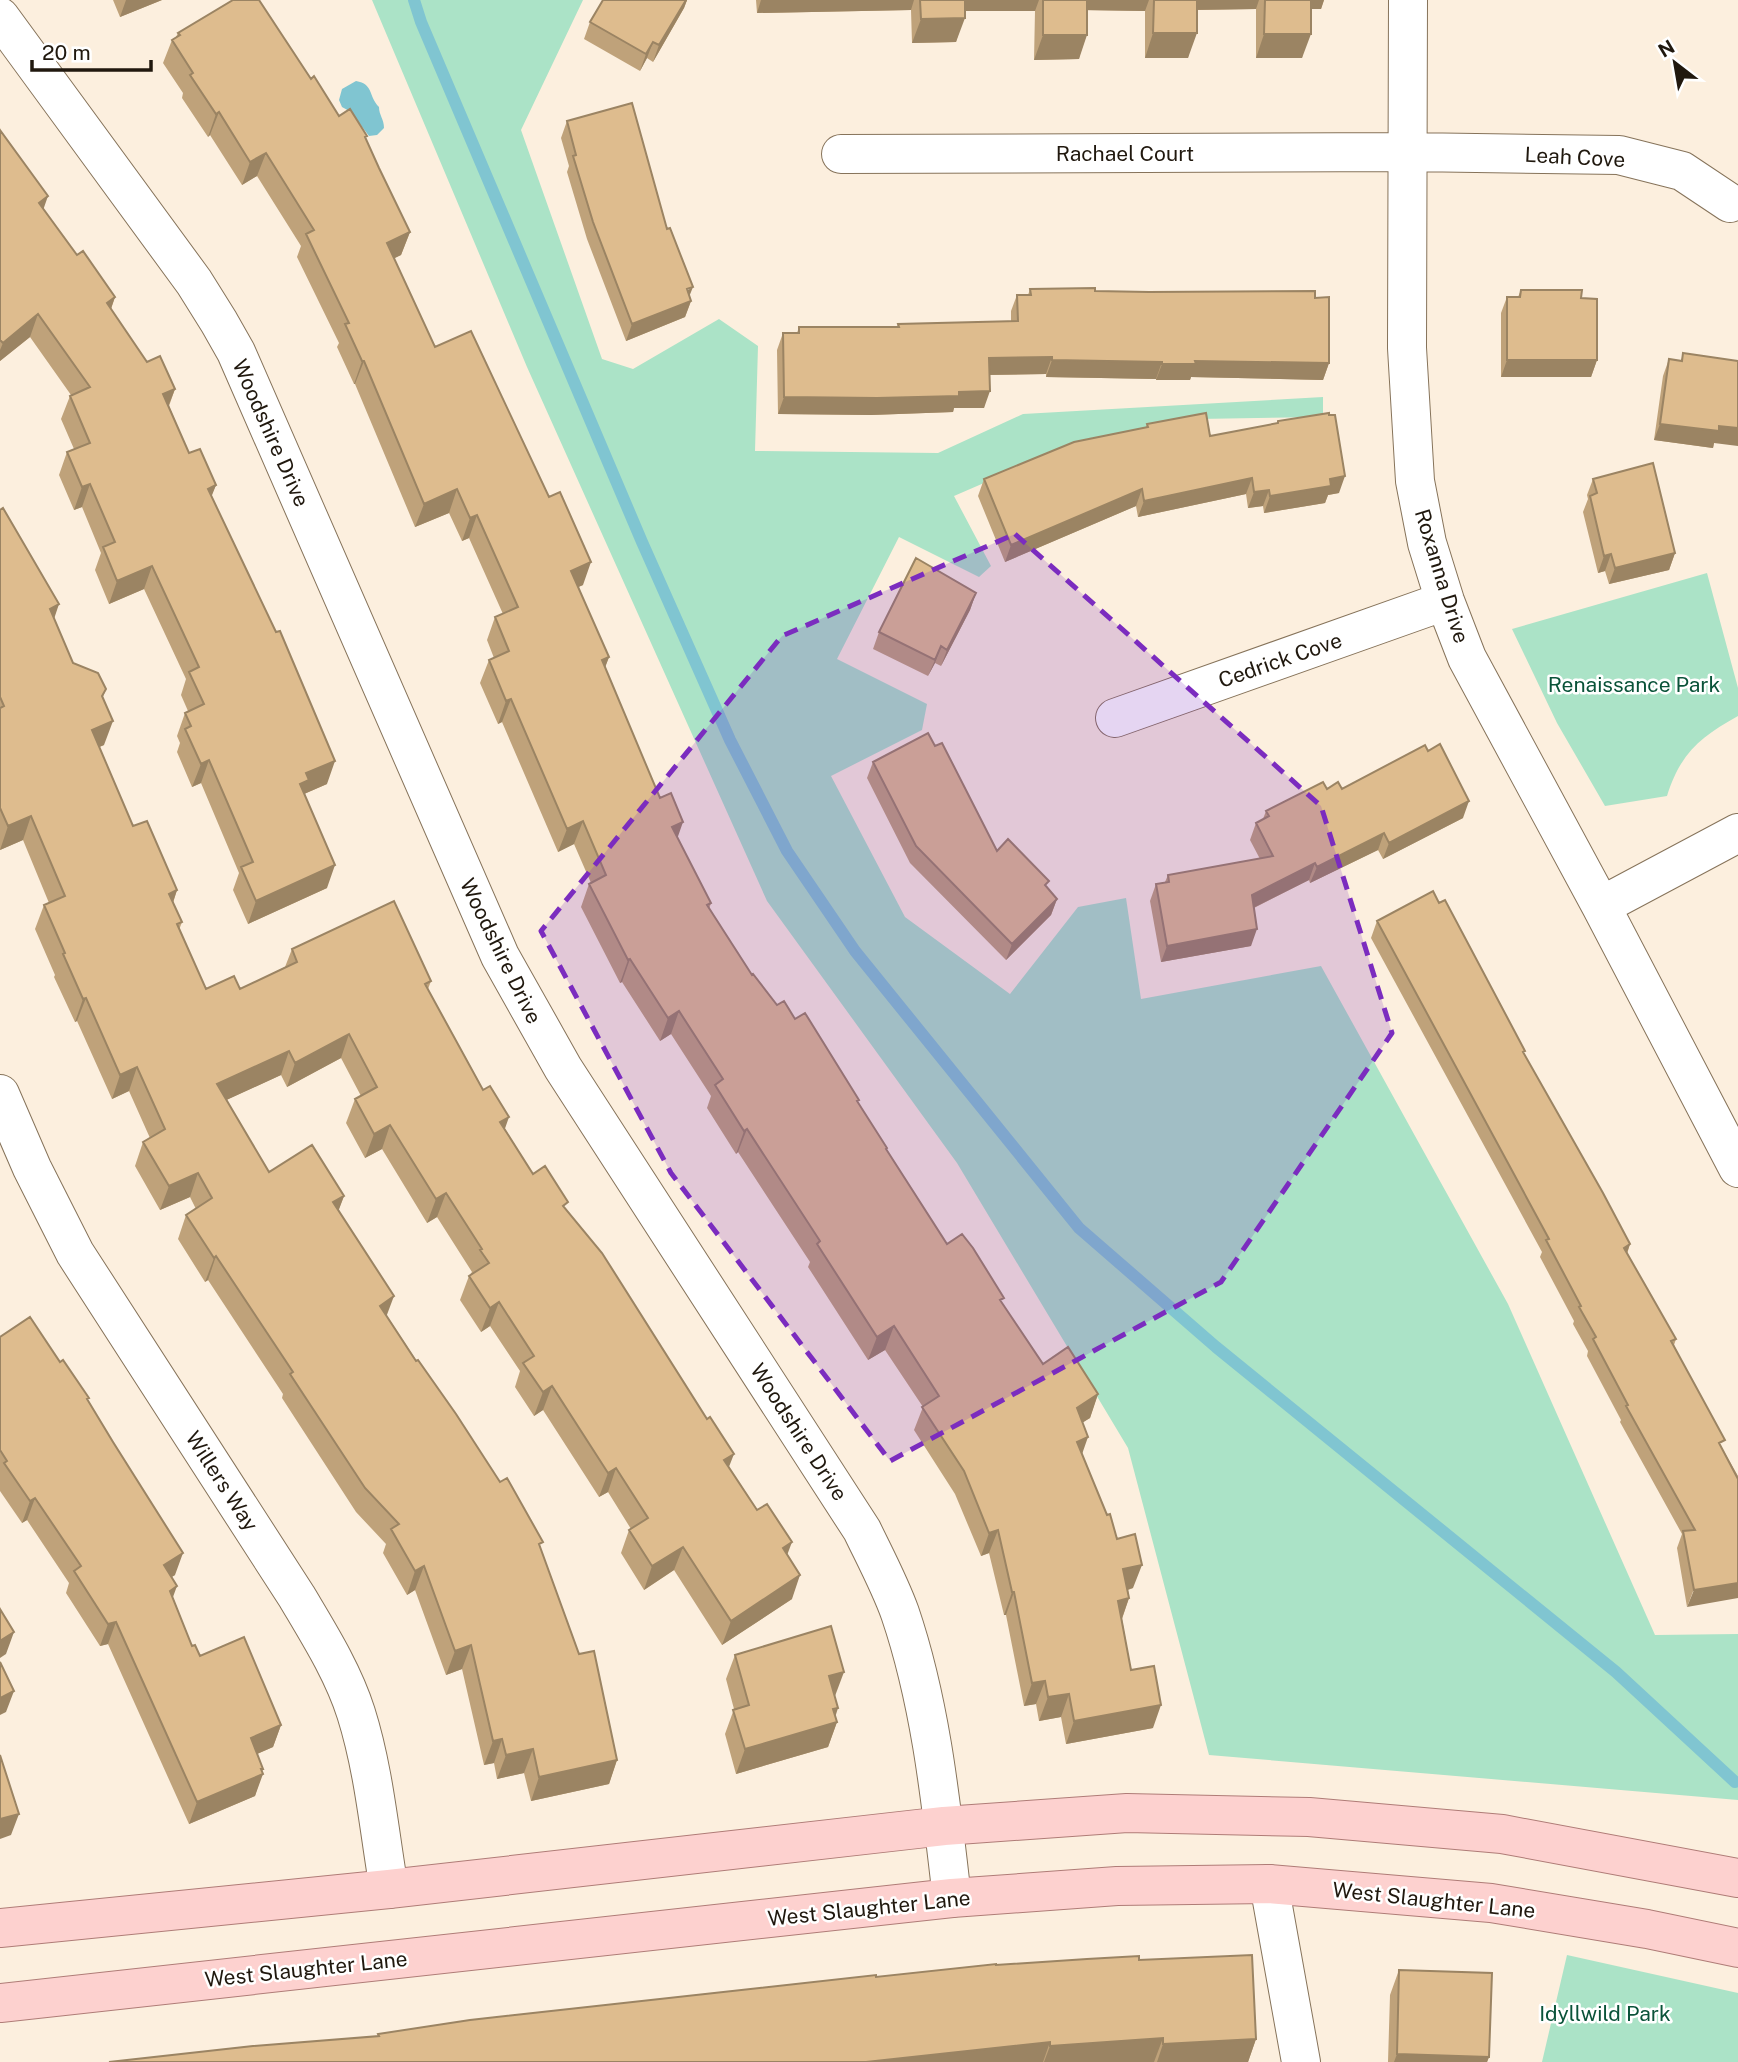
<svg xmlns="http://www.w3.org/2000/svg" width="1738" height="2062" font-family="'Public Sans',sans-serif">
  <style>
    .green { fill: #abe3c7 }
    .water { fill: #80c5d1 }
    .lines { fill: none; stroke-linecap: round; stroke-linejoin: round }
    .stream { stroke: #80c5d1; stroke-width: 12 }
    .minor-casing { stroke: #86735a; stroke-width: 40 }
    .major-casing { stroke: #af7c77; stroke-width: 40 }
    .minor { stroke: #fff; stroke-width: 38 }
    .major { stroke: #fdd1cf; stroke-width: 38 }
    .wall { fill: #bfa27a }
    .shaded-wall { fill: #9b8463 }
    .building { fill: #debc8e; stroke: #9b8463; stroke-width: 2 }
    .marked { fill: #7b2cbf; fill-opacity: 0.2; stroke: #7b2cbf; stroke-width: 5; stroke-dasharray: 14 9; stroke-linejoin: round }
    .labels { text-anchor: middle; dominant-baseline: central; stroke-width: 5; stroke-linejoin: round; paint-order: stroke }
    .street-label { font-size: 21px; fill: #20180e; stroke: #fff }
    .park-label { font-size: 21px; fill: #0a5339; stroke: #fff }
  </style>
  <rect width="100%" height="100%" fill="#fcefde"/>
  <path class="green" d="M372 0H583L521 130 602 359 633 369 719 319 758 346 755 451 938 453 1023 414 1323 397V417L1198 419 1086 439 954 496 991 566 979 577 899 537 837 659 927 704 922 730 831 776 905 917 1010 994 1078 907 1126 898 1141 999 1321 966 1508 1304 1655 1635 1738 1634V1800L1209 1755 1128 1448 957 1163 767 901 527 367Z
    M1707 573 1738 688V716C1700 737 1680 754 1667 796L1605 806 1557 723 1512 629Z
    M1567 1955 1738 1993V2062H1542Z"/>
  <path class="water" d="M356 81C374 84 368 96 379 107 379 115 384 119 384 128L377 135 369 136 351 112 342 107 339 100 342 89Z"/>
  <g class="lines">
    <path class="stream" d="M414 0 421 22 642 542 730 740 787 851 855 951 1079 1228 1216 1347 1616 1672 1735 1782"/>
    <defs>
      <path id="minor" d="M1408 0 1407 348 1415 481 1427 543 1445 601 1467 658 1601 906 1738 1168
        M0 17 194 282 219 322 236 352 500 956 563 1068 862 1530C875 1557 890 1585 900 1613 931 1704 941 1803 952 1898
        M841 154 1409 152 1619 155 1682 171 1730 203
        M1115 718 1445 601
        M1601 906 1738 833
        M0 1094 32 1168 75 1253 297 1597C319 1634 343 1672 356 1713 374 1770 379 1830 389 1889
        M1269 1884 1301 2062"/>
      <path id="major" d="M0 1928 389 1889 944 1826 1127 1813 1309 1817 1502 1834 1738 1878
        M0 2003 952 1898 1117 1886 1269 1884 1491 1903 1647 1929 1738 1948"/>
    </defs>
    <use href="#minor" class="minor-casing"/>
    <use href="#major" class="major-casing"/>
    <use href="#minor" class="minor"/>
    <use href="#major" class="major"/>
  </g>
  <path class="wall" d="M113 0H162L120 17Z
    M603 0H687L684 8 653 62 647 58 640 71 584 39 590 22Z
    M756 0H1324L1321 9H1311L1302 58H1256V9L1197 10 1188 58H1145V11L1087 10 1079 59 1034 60 1035 11H965L956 42 912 43 911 10 757 13Z
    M178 33 311 79 339 116 366 140 379 168 410 232 401 255 394 258 435 347 583 585 578 587 609 657 605 667 660 798 677 838 711 903 709 909 752 975 777 1005 795 1019 859 1100 858 1102 887 1150 947 1244 1002 1303 1043 1364 1098 1394 1090 1418 1082 1422V1454L1117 1539 1133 1588 1128 1590 1129 1598 1122 1619 1131 1670 1153 1728 1066 1744 1061 1717 1039 1721 1036 1704 1024 1706 1006 1615H1004L989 1553 981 1556 955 1494 914 1430 923 1407 885 1350 868 1360 808 1267 810 1262 738 1152 736 1154 707 1108 711 1096 671 1034 660 1041 622 982 620 983 581 907 589 884 591 883 574 844 558 852 502 722 498 724 480 683 489 660 494 658 487 640 495 617 503 614 469 538 462 541 449 513 415 527 355 384H354L337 347 339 343 297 257 301 246 257 176 242 185 210 135 208 137 182 98 183 93 163 63 172 40 176 37Z
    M567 121 667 229 691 301 685 317 626 341 587 239 567 172 569 166 561 138Z
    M0 130 43 209 77 255 115 297 111 309 147 362 175 389 169 406 189 453 216 485 211 496 327 784 304 794 327 888 248 924 233 890 239 873 201 783 192 787 177 752 180 743 177 736 185 713 188 711 181 695 186 679 144 589 109 604 95 570 101 553 82 507 74 510 59 475 67 452 74 449 61 419 70 396 71 395 30 337 0 361Z
    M1030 289 1315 298 1329 363 1323 380 1191 377 1190 380H1156V379L1046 377V374L989 375 984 408H954L953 412 871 415 778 414 777 350 783 333H797L799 327H897L898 324 1011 321V311L1017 295H1028Z
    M1521 290 1597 360 1591 377H1501V313L1507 297H1518Z
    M1683 353 1714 443 1713 448 1654 440 1663 376 1669 359 1681 361Z
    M1278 421 1339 493 1328 495 1325 503 1264 513 1263 506 1248 508 1246 494 1138 517 1136 506 1005 562 978 496 984 479 1146 428 1147 424 1210 436 1277 424Z
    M1593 479 1675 553 1669 570 1609 584 1605 571 1598 573 1583 512 1588 499 1587 495Z
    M0 510 54 619 73 663 106 689 103 697 104 745 99 747 133 826 177 890 173 903 182 922 179 930 206 989H240L285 967 292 949 431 981 428 989 505 1129 533 1174 565 1209 729 1467 787 1555 792 1599 722 1645 674 1570 644 1590 621 1553 629 1530 631 1529 608 1492 599 1497 543 1410 534 1416 515 1387 520 1371 490 1326 481 1332 460 1300 469 1276 472 1272 437 1217 427 1223 382 1149 365 1158 346 1123 355 1099 361 1096 341 1058 287 1087 281 1075 226 1100 269 1172 344 1196 338 1211 387 1316 540 1548 617 1760 609 1784 531 1801 524 1773 497 1779 494 1763 484 1765 462 1669 446 1675 415 1590 407 1595 383 1553 386 1544 356 1512 282 1398 283 1394 208 1280 205 1282 178 1239 186 1215 196 1209 190 1197 160 1210 135 1166 143 1142 150 1138 129 1091 112 1099 77 1021 75 1022 54 977 55 975 35 929 44 905 49 903 23 840 0 850Z
    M976 593 970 610 941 666 935 663 928 676 873 649 879 632Z
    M935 746 997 851 1047 888 1057 899 1051 915 1006 960 910 863 867 778 873 762Z
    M1327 789H1342L1463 818 1383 859 1378 850 1310 883 1309 880 1254 908 1251 946 1161 962 1150 901 1156 884 1165 882 1168 875 1260 859 1250 840 1256 823 1263 819 1266 811Z
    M1377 921 1524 1054 1630 1244 1627 1254 1676 1339 1674 1345 1722 1448 1738 1476 1687 1607 1677 1548 1682 1534 1620 1422 1621 1420 1587 1356 1588 1351 1573 1324 1574 1321 1540 1257 1542 1252 1371 938Z
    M0 1337 60 1362 88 1400 175 1575 171 1577 173 1598 192 1646 200 1656 281 1725 273 1747 257 1754 262 1772 255 1796 189 1824 108 1644 100 1646 66 1593 69 1583 27 1520 22 1523 0 1491Z
    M735 1655 835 1696V1716L837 1722 828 1747 736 1774 725 1734 734 1709 726 1679Z
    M1139 1960 1256 2039 1248 2062H109L378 2036V2034L876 1977 996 1965Z
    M1399 1970 1489 2057 1487 2062H1388L1390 1995Z"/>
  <path class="shaded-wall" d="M126 0H162L120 17Z
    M686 0H687L684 8 653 62 659 45Z
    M761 0H914L911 10 757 13Z
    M960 0H1039L1035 11H956Z
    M1082 0H1149L1145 11 1078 10Z
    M1192 0H1259L1256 9 1188 10Z
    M1305 0H1324L1321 9H1302Z
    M965 18 956 42 912 43 921 19Z
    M1153 33H1197L1188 58H1145Z
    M1264 34H1311L1302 58H1256Z
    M1043 35H1087L1079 59 1034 60Z
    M653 42 647 58 640 71 646 54Z
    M219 112 210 135 208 137 216 114Z
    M266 153 257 176 242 185 250 162Z
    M48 196 40 219 39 203Z
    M410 232 401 255 379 266 387 243Z
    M693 287 687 302 691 301 685 317 626 341 632 324Z
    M115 297 107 320V303Z
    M38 314 30 337 0 361V350L3 343Z
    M1052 357 1046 374 983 375 989 358Z
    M1052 360 1162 362 1156 379 1046 377Z
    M1507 360H1597L1591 377H1501Z
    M362 361H364L355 384H354Z
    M1195 361 1329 363 1323 380 1191 377 1190 380H1156L1162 364Z
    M175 389 166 412 163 394Z
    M990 391 984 408H954L953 412 871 415 778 414 784 397Z
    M1660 424 1719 426 1738 428V446L1714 443 1713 448 1654 440Z
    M1345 476 1339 493 1328 495 1325 503 1264 513 1270 496 1330 479Z
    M1252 478 1246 494 1138 517 1144 501Z
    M90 484 82 507 74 510 82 487Z
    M216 485 207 508 208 489Z
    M457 489 449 513 415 527 424 504Z
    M1142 489 1136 506 1005 562 1011 545Z
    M1269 490 1263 506 1248 508 1254 492Z
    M477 515 469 538 462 541 470 518Z
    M1675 553 1669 570 1609 584 1615 568Z
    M1611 554 1605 571 1598 573 1604 556Z
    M591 562 583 585 563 594 571 571Z
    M152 566 144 589 109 604 117 581Z
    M976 593 970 610 941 666 947 650Z
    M59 604 51 628 50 609Z
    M941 646 935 663 928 676 935 660Z
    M609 657 600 681 602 660Z
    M511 699 502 722 498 724 506 701Z
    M113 721 104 745 83 754 92 730Z
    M209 760 201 783 192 787 201 764Z
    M335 761 327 784 304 794 300 784 306 773Z
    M1469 801 1463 818 1383 859 1389 843Z
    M31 816 23 840 0 850 8 826Z
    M583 821 574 844 558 852 567 829Z
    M683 822 675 845 672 827Z
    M1384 833 1378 850 1310 883 1317 867Z
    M1315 863 1309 880 1245 912 1252 895Z
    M335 865 327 888 248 924 256 901Z
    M177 890 169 914V894Z
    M1057 899 1051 915 1006 960 1012 944Z
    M1257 929 1251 946 1161 962 1167 946Z
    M630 959 622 982 620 983 628 960Z
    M86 998 77 1021 75 1022 83 999Z
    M679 1011 671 1034 660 1041 668 1018Z
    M349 1034 341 1058 287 1087 295 1063Z
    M289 1051 281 1075 209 1108 217 1084Z
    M137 1067 129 1091 112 1099 120 1075Z
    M509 1117 501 1140 500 1122Z
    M390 1125 382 1149 365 1158 374 1134Z
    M747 1129 738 1152 736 1154 744 1131Z
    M198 1173 190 1197 160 1210 169 1186Z
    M446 1193 437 1217 427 1223 436 1199Z
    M344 1196 335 1220 333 1202Z
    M1630 1244 1624 1261V1248Z
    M216 1256 208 1280 205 1282 214 1258Z
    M394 1296 385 1320 380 1306Z
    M499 1302 490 1326 481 1332 490 1308Z
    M894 1326 885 1350 868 1360 877 1337Z
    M552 1386 543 1410 534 1416 543 1392Z
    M1098 1394 1090 1418 1068 1432 1077 1408Z
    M1088 1437 1080 1460 1077 1442Z
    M734 1454 725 1477 724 1460Z
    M616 1468 608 1492 599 1497 608 1473Z
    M35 1498 27 1520 22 1523 30 1501Z
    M998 1530 989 1553 981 1556 989 1533Z
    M792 1542 783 1566V1548Z
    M683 1547 674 1570 644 1590 652 1566Z
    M183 1553 175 1575 156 1587 164 1565Z
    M1142 1565 1133 1588 1115 1593 1123 1569Z
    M424 1566 415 1590 407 1595 415 1571Z
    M800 1575 792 1599 722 1645 731 1621Z
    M1738 1583V1598L1687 1607 1694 1590Z
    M177 1586 169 1608 170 1591Z
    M1012 1592H1014L1006 1615H1004Z
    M1129 1598 1121 1621 1118 1601Z
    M116 1622 108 1644 100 1646 108 1624Z
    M14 1632 6 1654 0 1658V1641Z
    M471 1645 462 1669 446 1675 455 1651Z
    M844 1672 835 1696 829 1676Z
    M1045 1681 1036 1704 1024 1706 1032 1683Z
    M14 1691 6 1712 0 1715V1698Z
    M1069 1694 1061 1717 1039 1721 1048 1697Z
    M1161 1705 1153 1728 1066 1744 1074 1721Z
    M838 1708 833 1724 837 1722 828 1747 736 1774 745 1749Z
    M281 1725 273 1747 243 1760 251 1738Z
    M502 1739 494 1763 484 1765 493 1741Z
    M533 1749 524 1773 497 1779 506 1755Z
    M617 1760 609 1784 531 1801 539 1777Z
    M261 1769H263L261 1774H263L255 1796 189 1824 197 1802Z
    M19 1814 11 1835 0 1839V1819Z
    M1163 2038 1154 2062H1044L1050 2046Z
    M1256 2039 1248 2062H1157L1163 2044Z
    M1050 2042 1043 2062H866Z
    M1397 2054 1489 2057 1487 2062H1394Z"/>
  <path class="building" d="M233 0H259L311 79 314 76 339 116 350 109 367 136 365 137 379 168 410 232 387 243 435 347 471 331 549 497 560 492 591 562 571 571 609 657 602 660 660 798 671 793 683 822 672 827 711 903 707 905 752 975 753 974 777 1005 784 1001 795 1019 805 1013 859 1100 857 1101 887 1148 886 1149 947 1244 962 1234 973 1248 1004 1298 1000 1300 1043 1364 1068 1347 1098 1394 1077 1408 1088 1437 1077 1442 1107 1515 1110 1514 1117 1539 1135 1534 1142 1565 1123 1569 1129 1598 1118 1601 1131 1670 1154 1666 1161 1705 1074 1721 1069 1694 1048 1697 1045 1681 1032 1683 1014 1592H1012L998 1530 989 1533 964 1471 922 1407 939 1396 894 1326 877 1337 817 1244 820 1241 747 1129 744 1131 715 1085 723 1079 679 1011 668 1018 630 959 628 960 589 884 606 875 583 821 567 829 511 699 506 701 489 660 509 651 495 617 518 607 477 515 470 518 457 489 424 504 364 361H362L345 324 349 323 306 234 314 230 266 153 250 162 219 112 216 114 190 75 193 73 172 40 180 35 178 33Z
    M603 0H686L659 45 653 42 646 54 590 22Z
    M920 0H965V18L921 19Z
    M1043 0H1087V35H1043Z
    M1154 0H1197V33H1153Z
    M1265 0H1311V34H1264Z
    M632 103 667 229 670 228 693 287 687 289 691 301 632 324 593 222 573 156 576 155 567 121Z
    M0 130 48 196 39 203 77 255 83 251 115 297 107 303 147 362 160 356 175 389 163 394 189 453 200 449 216 485 208 489 276 632 280 631 335 761 306 773 309 780 300 784 335 865 256 901 241 867 253 862 209 760 201 764 185 729 191 726 185 713 204 704 189 672 199 667 152 566 117 581 103 547 115 542 90 484 82 487 67 452 90 443 70 396 90 387 38 314 3 343 0 340Z
    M1095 288V291L1149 292 1315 291V298L1329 297V363L1195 361 1196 364H1162V362L1052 360V357L989 358 990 391 959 392V396L877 398 784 397 783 333H799V327H899L898 324 1018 321 1017 295H1031L1030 289Z
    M1521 290H1582L1581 298 1597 299V360H1507V297H1520Z
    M1683 353 1738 361V428L1719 426V431L1660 424 1669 359 1682 361Z
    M1206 413 1210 436 1278 423V421L1329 413V415H1335L1345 476 1330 479 1331 486 1270 496 1269 490 1254 492 1252 478 1144 501 1142 489 1011 545 984 479 1074 442 1148 427 1147 424Z
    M1653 463 1675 553 1615 568 1611 554 1604 556 1590 496 1597 493 1593 479Z
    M3 508 59 604 50 609 73 663 98 673 106 689 102 696 113 721 92 730 133 826 147 821 177 890 169 894 182 922 177 924 206 989 234 976 240 989 297 962 292 949 394 901 431 981 425 984 483 1090 490 1086 509 1117 500 1122 533 1174 545 1166 568 1202 563 1206 602 1253 707 1419 710 1417 734 1454 724 1460 757 1510 767 1504 792 1542 783 1548 800 1575 731 1621 683 1547 652 1566 629 1530 648 1518 616 1468 608 1473 552 1386 543 1392 523 1363 534 1356 499 1302 490 1308 469 1276 489 1263 480 1250 482 1249 446 1193 436 1199 390 1125 374 1134 355 1099 377 1087 349 1034 295 1063 289 1051 217 1084 269 1172 312 1145 344 1196 333 1202 394 1296 380 1306 416 1361 418 1360 456 1414 500 1482 507 1478 543 1542 539 1544 579 1654 594 1651 617 1760 539 1777 533 1749 506 1755 502 1739 493 1741 471 1645 455 1651 424 1566 415 1571 391 1529 399 1524 365 1488 290 1374 293 1372 216 1256 214 1258 186 1215 212 1198 198 1173 169 1186 143 1142 165 1129 137 1067 120 1075 86 998 83 999 63 954 65 953 44 905 65 896 31 816 8 826 0 808V708L4 706 0 697V510Z
    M916 558 976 593 947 650 941 646 935 660 879 632Z
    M928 733 935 746 942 743 997 851 1008 839 1049 881 1045 885 1057 899 1012 944 916 846 873 762Z
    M1440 744 1469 801 1389 843 1384 833 1317 867 1315 863 1252 895 1257 929 1167 946 1156 884 1169 882 1168 875 1273 856 1256 823 1269 816 1266 811 1323 782 1327 789 1338 782 1342 789 1425 745 1428 751Z
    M1433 891 1439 903 1445 900 1525 1051 1523 1052 1603 1193 1630 1244 1624 1248 1676 1339 1671 1341 1725 1440 1719 1443 1738 1479V1583L1694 1590 1683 1531 1695 1530 1626 1406 1628 1405 1593 1339 1596 1337 1579 1307 1581 1306 1546 1240 1549 1239 1377 921Z
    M30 1317 60 1362 63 1360 89 1398 87 1399 113 1442 183 1553 164 1565 177 1586 170 1591 192 1646 195 1645 200 1656 244 1637 281 1725 251 1738 263 1769H261L263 1774 197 1802 116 1622 108 1624 74 1571 81 1566 35 1498 30 1501 4 1463 7 1461 0 1450V1337Z
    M0 1609 14 1632 0 1641Z
    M831 1626 844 1672 829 1676 838 1708 833 1709 837 1722 745 1749 733 1710 749 1705 735 1655Z
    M0 1662 14 1691 0 1698Z
    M0 1755 19 1814 0 1819Z
    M1252 1955 1256 2039 1163 2044V2038L1050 2046V2042L866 2062H109L253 2046 379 2036 378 2034 470 2020 876 1975V1977L996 1964V1965L1087 1959 1139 1956V1960Z
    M1399 1970 1492 1973 1489 2057 1397 2054Z"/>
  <path class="marked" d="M1015 534 1321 806 1392 1033 1221 1282 890 1461 671 1173 541 931 782 636Z"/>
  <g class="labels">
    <g class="street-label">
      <text x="1125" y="153">Rachael Court</text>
      <text transform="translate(1575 157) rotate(3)">Leah Cove</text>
      <text transform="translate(271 433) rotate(66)">Woodshire Drive</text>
      <text transform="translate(1442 576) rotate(73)">Roxanna Drive</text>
      <text transform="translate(1280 660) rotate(-19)">Cedrick Cove</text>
      <text transform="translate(501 951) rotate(64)">Woodshire Drive</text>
      <text transform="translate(799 1432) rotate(57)">Woodshire Drive</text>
      <text transform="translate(222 1481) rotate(57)">Willers Way</text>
      <text transform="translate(1434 1900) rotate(6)">West Slaughter Lane</text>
      <text transform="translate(869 1908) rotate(-6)">West Slaughter Lane</text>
      <text transform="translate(306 1969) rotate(-6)">West Slaughter Lane</text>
    </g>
    <g class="park-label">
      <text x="1634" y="684">Renaissance Park</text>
      <text x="1605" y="2013">Idyllwild Park</text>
    </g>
  </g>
  <g transform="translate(1675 63) rotate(329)" stroke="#ffffff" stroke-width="5" paint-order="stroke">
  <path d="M0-5L12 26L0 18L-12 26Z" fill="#20180e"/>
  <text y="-10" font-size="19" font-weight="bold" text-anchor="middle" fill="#20180e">N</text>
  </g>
  <path d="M32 60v10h119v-10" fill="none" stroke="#20180e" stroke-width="3.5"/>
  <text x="42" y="60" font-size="21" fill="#20180e" stroke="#ffffff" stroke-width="5" paint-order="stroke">20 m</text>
</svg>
